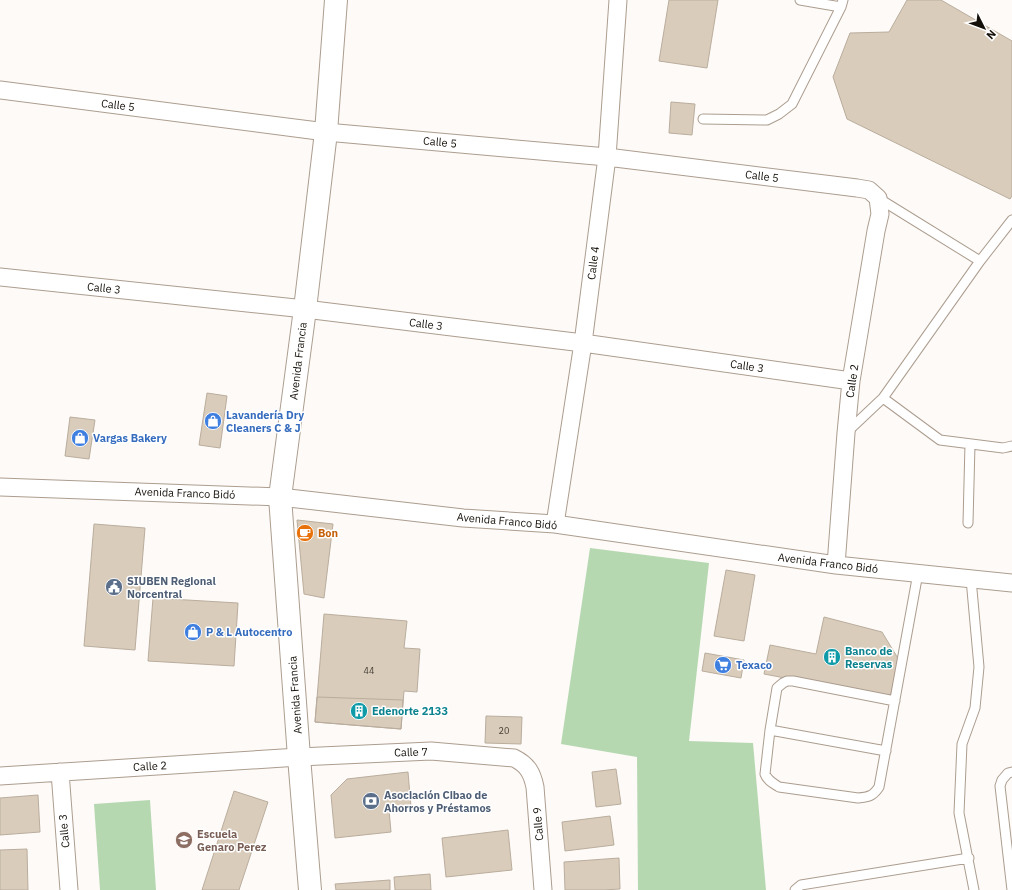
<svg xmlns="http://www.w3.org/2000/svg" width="1012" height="890" font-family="'IBM Plex Sans',sans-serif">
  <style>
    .green { fill: #b6d8b1 }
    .building { fill: #d9ccbb; stroke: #baad9d }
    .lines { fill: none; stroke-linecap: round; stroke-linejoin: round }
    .service-casing { stroke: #ac9d8f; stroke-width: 11 }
    .minor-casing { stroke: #ac9d8f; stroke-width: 19 }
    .secondary-casing { stroke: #ac9d8f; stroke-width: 24 }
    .service { stroke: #fff; stroke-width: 9 }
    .minor { stroke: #fff; stroke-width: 17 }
    .secondary { stroke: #fff; stroke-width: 22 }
    .labels { text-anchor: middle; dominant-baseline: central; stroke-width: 3; stroke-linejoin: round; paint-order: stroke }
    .number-label { font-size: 9px; fill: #463f36 }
    .street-label { font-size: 11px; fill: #15100a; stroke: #fff }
    .shop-label { font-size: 11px; font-weight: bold; fill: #366cbe; stroke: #fff; text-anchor: start }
    .food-label { font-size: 11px; font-weight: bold; fill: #c56008; stroke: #fff; text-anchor: start }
    .service-label { font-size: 11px; font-weight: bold; fill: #4e5e75; stroke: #fff; text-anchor: start }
    .culture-label { font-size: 11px; font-weight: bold; fill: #0d838f; stroke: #fff; text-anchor: start }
    .education-label { font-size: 11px; font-weight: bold; fill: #785e54; stroke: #fff; text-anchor: start }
  </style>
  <rect width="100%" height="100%" fill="#fdfaf7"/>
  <path class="green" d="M590 548 709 563 689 741 753 743 766 890H638L637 757 561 744Z
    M150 800 156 890H100L94 804Z"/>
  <path class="building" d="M669 0H718L707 68 659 61Z
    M907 0H941L1012 41V196L1010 199 847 119 833 77 850 33 889 32Z
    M671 102 695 104 692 135 669 133Z
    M207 393 227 396 220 448 199 445Z
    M70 417 95 420 89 459 65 456Z
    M297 520 333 524 324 598 304 594Z
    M94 524 145 528 135 650 84 646Z
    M726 570 755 575 744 641 714 636Z
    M153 598 238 603 234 666 148 661Z
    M324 614 407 621 404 648 420 649 417 692 404 691 401 729 315 722Z
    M824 617 882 632 899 660 890 698 764 674 770 645 816 654Z
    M705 653 744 660 741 678 702 671Z
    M317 697 403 700 401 729 315 722Z
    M486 716 522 717 521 744 485 743Z
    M616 769 621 804 596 807 592 772Z
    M408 772 411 807 389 810 391 832 335 838 331 795 347 779Z
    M234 791 268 802 239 890H202Z
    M38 795 40 832 0 835V798Z
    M610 816 614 845 565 851 562 822Z
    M508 830 512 870 446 877 442 838Z
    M27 849 28 890H0V850Z
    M619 858 620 889 603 890H565L564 862Z
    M430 874 431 890H395L394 877Z
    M390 880V890H336L335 884Z"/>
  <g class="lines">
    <defs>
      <path id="service" d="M800 0 841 7
        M703 119 767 120 779 114 792 104 841 7 843 0
        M878 198 980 261
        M883 398 980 261 1012 220
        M847 432 883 398 940 440 1003 448 1012 446
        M968 523 970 444
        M971 579 979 667 975 708 962 744 959 813 974 890
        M895 701 793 681H787L783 683 777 688 770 730 765 774C768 781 773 783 779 787L858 798C869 797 873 796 879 787L918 573
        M770 730 886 751
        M795 890 801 885 969 858
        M1012 890 1000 786 1002 780 1008 773 1012 772"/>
      <path id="minor" d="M0 90 326 132 607 157 857 188 869 190 878 198 880 214 876 231 851 381 846 433 836 565
        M0 277 305 309 583 343 851 381
        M0 487 280 497 463 518 555 524 836 565 1012 583
        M555 524 583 343 607 157 618 0
        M60 772 69 890
        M0 776 299 757 431 751 514 758C528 765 532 773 535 787L543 890"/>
      <path id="secondary" d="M310 890 299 757 280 497 305 309 326 132 336 0"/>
    </defs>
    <use href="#service" class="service-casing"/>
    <use href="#minor" class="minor-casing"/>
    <use href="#secondary" class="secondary-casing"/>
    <use href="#service" class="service"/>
    <use href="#minor" class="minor"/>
    <use href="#secondary" class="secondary"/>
  </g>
  <defs>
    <symbol id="shop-disc" viewBox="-11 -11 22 22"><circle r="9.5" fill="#3f7fe0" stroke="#fff"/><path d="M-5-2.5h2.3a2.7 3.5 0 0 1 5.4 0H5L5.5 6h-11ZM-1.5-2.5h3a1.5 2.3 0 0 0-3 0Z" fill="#fff"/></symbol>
    <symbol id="cafe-disc" viewBox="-11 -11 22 22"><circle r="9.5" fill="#e8710a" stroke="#fff"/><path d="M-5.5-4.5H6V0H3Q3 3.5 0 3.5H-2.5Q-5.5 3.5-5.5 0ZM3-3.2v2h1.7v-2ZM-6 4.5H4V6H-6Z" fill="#fff"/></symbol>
    <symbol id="civic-disc" viewBox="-11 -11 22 22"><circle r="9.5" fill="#5c6f8a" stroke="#fff"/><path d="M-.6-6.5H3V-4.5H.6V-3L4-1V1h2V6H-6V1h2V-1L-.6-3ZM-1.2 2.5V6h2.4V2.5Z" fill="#fff"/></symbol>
    <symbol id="building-disc" viewBox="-11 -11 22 22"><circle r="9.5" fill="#0f9aa8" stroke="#fff"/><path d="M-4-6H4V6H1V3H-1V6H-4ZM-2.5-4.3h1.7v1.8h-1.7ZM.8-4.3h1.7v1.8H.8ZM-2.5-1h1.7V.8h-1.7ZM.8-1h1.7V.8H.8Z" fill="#fff"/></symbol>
    <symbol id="supermarket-disc" viewBox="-11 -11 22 22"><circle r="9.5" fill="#3f7fe0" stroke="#fff"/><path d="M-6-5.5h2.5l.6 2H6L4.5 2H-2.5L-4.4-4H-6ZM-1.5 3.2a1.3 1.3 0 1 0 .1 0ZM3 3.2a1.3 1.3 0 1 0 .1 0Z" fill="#fff"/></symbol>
    <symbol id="bank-disc" viewBox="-11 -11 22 22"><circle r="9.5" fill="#5c6f8a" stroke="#fff"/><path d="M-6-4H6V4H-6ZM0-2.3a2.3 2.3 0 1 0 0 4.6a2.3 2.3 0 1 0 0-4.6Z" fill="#fff"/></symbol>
    <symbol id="school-disc" viewBox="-11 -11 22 22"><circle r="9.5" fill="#8d6e63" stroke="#fff"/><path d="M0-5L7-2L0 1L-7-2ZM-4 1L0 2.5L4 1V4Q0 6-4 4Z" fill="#fff"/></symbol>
  </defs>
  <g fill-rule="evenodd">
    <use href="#shop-disc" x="203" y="411" width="20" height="20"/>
    <use href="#shop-disc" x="70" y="428" width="20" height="20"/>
    <use href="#cafe-disc" x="295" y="523" width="20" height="20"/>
    <use href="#civic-disc" x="104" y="577" width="20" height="20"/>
    <use href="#shop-disc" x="183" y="622" width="20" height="20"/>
    <use href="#building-disc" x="822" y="647" width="20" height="20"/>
    <use href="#supermarket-disc" x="713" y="655" width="20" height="20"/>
    <use href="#building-disc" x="349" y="701" width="20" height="20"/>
    <use href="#bank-disc" x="361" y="791" width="20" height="20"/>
    <use href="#school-disc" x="174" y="830" width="20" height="20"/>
  </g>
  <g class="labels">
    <g class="number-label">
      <text x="369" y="670">44</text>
      <text x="504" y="730">20</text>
    </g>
    <g class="street-label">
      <text transform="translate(118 105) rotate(7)">Calle 5</text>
      <text transform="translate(440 142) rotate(5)">Calle 5</text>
      <text transform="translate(762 176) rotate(7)">Calle 5</text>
      <text transform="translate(593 263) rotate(-83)">Calle 4</text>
      <text transform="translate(104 288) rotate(6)">Calle 3</text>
      <text transform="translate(426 324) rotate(7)">Calle 3</text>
      <text transform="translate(298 361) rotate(-83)">Avenida Francia</text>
      <text transform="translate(747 366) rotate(8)">Calle 3</text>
      <text transform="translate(852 381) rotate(-82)">Calle 2</text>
      <text transform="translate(185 493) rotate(2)">Avenida Franco Bidó</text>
      <text transform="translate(507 521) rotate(5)">Avenida Franco Bidó</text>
      <text transform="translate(828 563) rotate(7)">Avenida Franco Bidó</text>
      <text transform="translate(295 695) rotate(-94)">Avenida Francia</text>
      <text transform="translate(411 752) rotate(-2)">Calle 7</text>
      <text transform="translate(150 766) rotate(-3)">Calle 2</text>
      <text transform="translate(538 824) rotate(-94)">Calle 9</text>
      <text transform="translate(64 831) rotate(-95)">Calle 3</text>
    </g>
    <g class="shop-label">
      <text x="226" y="415">Lavandería Dry<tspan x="226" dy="13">Cleaners C &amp; J</tspan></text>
      <text x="93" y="438">Vargas Bakery</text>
      <text x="206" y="632">P &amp; L Autocentro</text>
      <text x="736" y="665">Texaco</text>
    </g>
    <g class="food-label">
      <text x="318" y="533">Bon</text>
    </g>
    <g class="service-label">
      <text x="127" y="581">SIUBEN Regional<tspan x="127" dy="13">Norcentral</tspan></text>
      <text x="384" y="795">Asociación Cibao de<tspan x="384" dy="13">Ahorros y Préstamos</tspan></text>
    </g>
    <g class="culture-label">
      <text x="845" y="651">Banco de<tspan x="845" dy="13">Reservas</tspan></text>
      <text x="372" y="711">Edenorte 2133</text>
    </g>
    <g class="education-label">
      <text x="197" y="834">Escuela<tspan x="197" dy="13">Genaro Perez</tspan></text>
    </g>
  </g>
  <g transform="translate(984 28) rotate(132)" stroke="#ffffff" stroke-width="3" paint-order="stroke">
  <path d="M0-3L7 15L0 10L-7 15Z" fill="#15100a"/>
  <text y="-6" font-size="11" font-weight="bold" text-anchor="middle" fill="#15100a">N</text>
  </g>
</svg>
